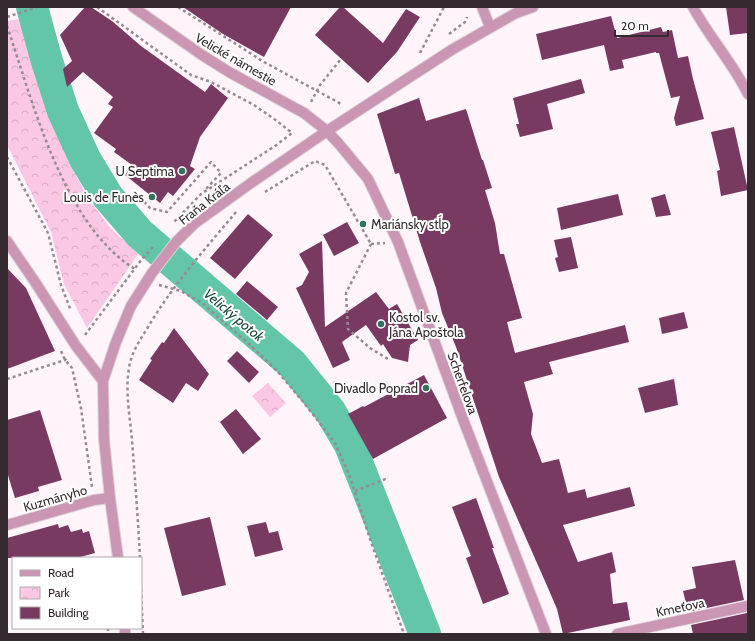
<svg xmlns="http://www.w3.org/2000/svg" width="755" height="641" font-family="Cabin,sans-serif">
  <style>
    .park { fill: url(#park-crowns) }
    .lines { fill: none; stroke-linecap: round; stroke-linejoin: round }
    .river { stroke: #63c6a9; stroke-width: 32 }
    .building { fill: #793a62 }
    .minor-casing { stroke: #dad0d5; stroke-width: 12 }
    .tertiary-casing { stroke: #dad0d5; stroke-width: 12 }
    .path { stroke: #958b90; stroke-width: 2.5; stroke-dasharray: 3 3; stroke-linecap: butt }
    .minor { stroke: #ca96b4; stroke-width: 10 }
    .tertiary { stroke: #ca96b4; stroke-width: 10 }
    .poi-dot { fill: #337260; stroke: #fff; stroke-width: 1.5 }
    .labels { text-anchor: middle; dominant-baseline: central; stroke-width: 4; stroke-linejoin: round; paint-order: stroke }
    .street-label { font-size: 13px; fill: #342a2f; stroke: #fff }
    .poi-label { font-size: 13px; fill: #342a2f; stroke: #fff; text-anchor: end }
    .water-label { font-size: 14px; font-style: italic; fill: #1a4639; stroke: #fff }
  </style>
  <defs>
    <pattern id="park-crowns" width="20" height="18" patternUnits="userSpaceOnUse"><rect width="20" height="18" fill="#fac8e5"/><path d="M2 6a3 3 0 1 1 6 0M12 15a3 3 0 1 1 6 0" fill="none" stroke="#d7acc5"/></pattern>
  </defs>
  <rect width="100%" height="100%" fill="#fff4fa"/>
  <path class="park" d="M20 19 43 100 69 163 90 201 112 230 139 253 87 328 64 284 51 232 7 145V21Z
    M268 383 286 403 270 417 252 396Z"/>
  <g class="lines">
    <path class="river" d="M32 7 46 58 63 111 85 159 108 197 140 234 292 364 330 411 350 445 425 634"/>
  </g>
  <path class="building" d="M85 7H91L112 21 141 46 205 92 211 84 228 98 200 137 190 166 195 169 173 196 168 192 160 203 125 175 132 165 114 152 116 149 94 133 113 107 108 104 113 97 83 72 67 87 63 69 72 61 60 35Z
    M183 7H291L264 57 223 34Z
    M340 7H343L383 43 406 9 420 17 397 52 368 83 315 35Z
    M726 7H748V33L730 35Z
    M611 16 617 38 661 27 663 32 672 30 678 58 688 56 693 79 704 119 676 126 674 118 680 96 671 98 659 53H656V52L622 60 624 68 610 71 604 45 542 60 536 34Z
    M581 79 585 93 547 104 553 129 520 137 516 124H519L513 98Z
    M419 98 426 121 466 109 482 160H483L492 188 485 190 495 223 500 254H504L522 318 507 322 515 353 625 325 629 342 549 362 553 374 524 382 533 414 531 434 542 463 559 459 568 493 585 489 587 498 630 487 635 506 563 525 578 562 612 552 616 572 610 574 613 604 627 602 630 620 563 634 557 609 548 588 499 477 456 347 442 313 436 288 420 242 399 173 395 174 377 114Z
    M734 127 748 190 721 196 717 171 720 170 711 132Z
    M618 194 623 215 561 230 557 208Z
    M665 194 671 215 656 217 651 198Z
    M248 214 273 235 235 279 210 258Z
    M347 222 359 243 334 256 323 235Z
    M571 237 578 268 559 272 555 258 558 257 554 240Z
    M322 241 325 327 376 292 389 309 397 304 418 340 410 345 408 362 392 358 383 344 381 346 366 325 342 342 350 360 333 368 296 288 302 285 309 272 299 254Z
    M7 268 26 288 55 351 7 369Z
    M247 281 278 307 267 320 236 294Z
    M684 312 688 328 662 334 659 318Z
    M174 328 209 374 198 391 186 383 173 403 139 380 152 360 150 359 162 342 164 343Z
    M237 351 259 372 249 383 227 361Z
    M424 375 447 418 373 459 348 414 363 406 364 407Z
    M674 379 678 405 645 413 638 388Z
    M236 409 261 439 243 454 220 422Z
    M40 410 62 480 38 487 39 491 15 498 7 472V420Z
    M476 498 494 548H492L509 594 483 604 466 558 471 556 452 507Z
    M210 517 226 585 182 596 164 528Z
    M266 522 269 533 278 531 283 550 255 557 247 526Z
    M58 524 59 528 68 525 71 532 82 529 83 533 89 531 95 553 77 558H7V538Z
    M735 560 744 600 688 612 683 591 696 588 692 567Z
    M747 613 748 634H693L691 625Z"/>
  <g class="lines">
    <defs>
      <path id="minor" d="M133 7 202 55 229 72 304 113 327 131 339 144 368 179 398 242 464 422 546 634
        M482 7 490 27
        M693 7C709 37 733 63 748 94
        M7 241 35 282 76 346 103 381
        M7 525 94 500 110 498
        M617 634 748 606"/>
      <path id="tertiary" d="M118 558 110 498 104 439 103 381 116 342 131 306 152 273 176 242 194 224 251 183 327 131 453 49 516 13 533 7
        M125 628V634"/>
    </defs>
    <use href="#minor" class="minor-casing"/>
    <use href="#tertiary" class="tertiary-casing"/>
    <path class="path" d="M97 7 191 75 211 82 254 105 277 121 292 133 275 146 201 194 174 222
      M178 7 264 62 343 105
      M7 17 37 7
      M7 26C33 102 63 225 135 269
      M449 34 465 22 467 17
      M420 53 444 7
      M311 102 320 85 341 59
      M7 157 48 233 61 285 71 311
      M265 192 315 161 325 165 371 244
      M136 193 150 208 167 212 211 162 221 173 204 191
      M371 244 346 293 348 329 370 348 388 359
      M371 244 385 243
      M159 285 181 291 202 303 249 344 278 372 305 404 335 443 350 477 370 539 404 634
      M85 335 142 259 154 246
      M61 351 65 360 72 368 81 408 92 487
      M7 379 65 360 68 356
      M355 491 388 478
      M140 558C138 519 135 480 132 440 130 417 125 392 129 368 131 353 140 340 148 327 173 285 205 249 236 212
      M141 589 143 634
      M108 628V634"/>
    <use href="#minor" class="minor"/>
    <use href="#tertiary" class="tertiary"/>
  </g>
  <g class="poi-dot">
    <circle cx="182" cy="171" r="4"/>
    <circle cx="152" cy="197" r="4"/>
    <circle cx="363" cy="224" r="4"/>
    <circle cx="381" cy="324" r="4"/>
    <circle cx="426" cy="388" r="4"/>
  </g>
  <g class="labels">
    <g class="street-label">
      <text transform="translate(236 59) rotate(30)">Velické námestie</text>
      <text transform="translate(204 203) rotate(-38)">Fraňa Kráľa</text>
      <text transform="translate(463 383) rotate(70)">Scherfelova</text>
      <text transform="translate(55 498) rotate(-16)">Kuzmányho</text>
      <text transform="translate(680 607) rotate(-12)">Kmeťova</text>
    </g>
    <g class="poi-label">
      <text x="174" y="171">U Septima</text>
      <text x="144" y="197">Louis de Funès</text>
      <text x="371" y="224" text-anchor="start">Mariánsky stĺp</text>
      <text x="389" y="317" text-anchor="start">Kostol sv.<tspan x="389" dy="15">Jána Apoštola</tspan></text>
      <text x="418" y="388">Divadlo Poprad</text>
    </g>
    <g class="water-label">
      <text transform="translate(234 315) rotate(40)">Velický potok</text>
    </g>
  </g>
  <rect width="755" height="641" fill="none" stroke="#342a2f" stroke-width="16"/>
  <rect x="12" y="557" width="130" height="72" fill="#ffffff" stroke="#aeaaac"/>
  <rect x="20" y="570" width="20" height="6" fill="#ca96b4" stroke="#aeaaac"/>
  <text x="48" y="577" font-size="12" fill="#342a2f">Road</text>
  <rect x="20" y="587" width="20" height="12" fill="url(#park-crowns)" stroke="#aeaaac"/>
  <text x="48" y="597" font-size="12" fill="#342a2f">Park</text>
  <rect x="20" y="607" width="20" height="12" fill="#793a62" stroke="#aeaaac"/>
  <text x="48" y="617" font-size="12" fill="#342a2f">Building</text>
  <path d="M615 30v6h53v-6" fill="none" stroke="#342a2f" stroke-width="2"/>
  <text x="621" y="30" font-size="12" fill="#342a2f" stroke="#ffffff" stroke-width="3" paint-order="stroke">20 m</text>
</svg>
